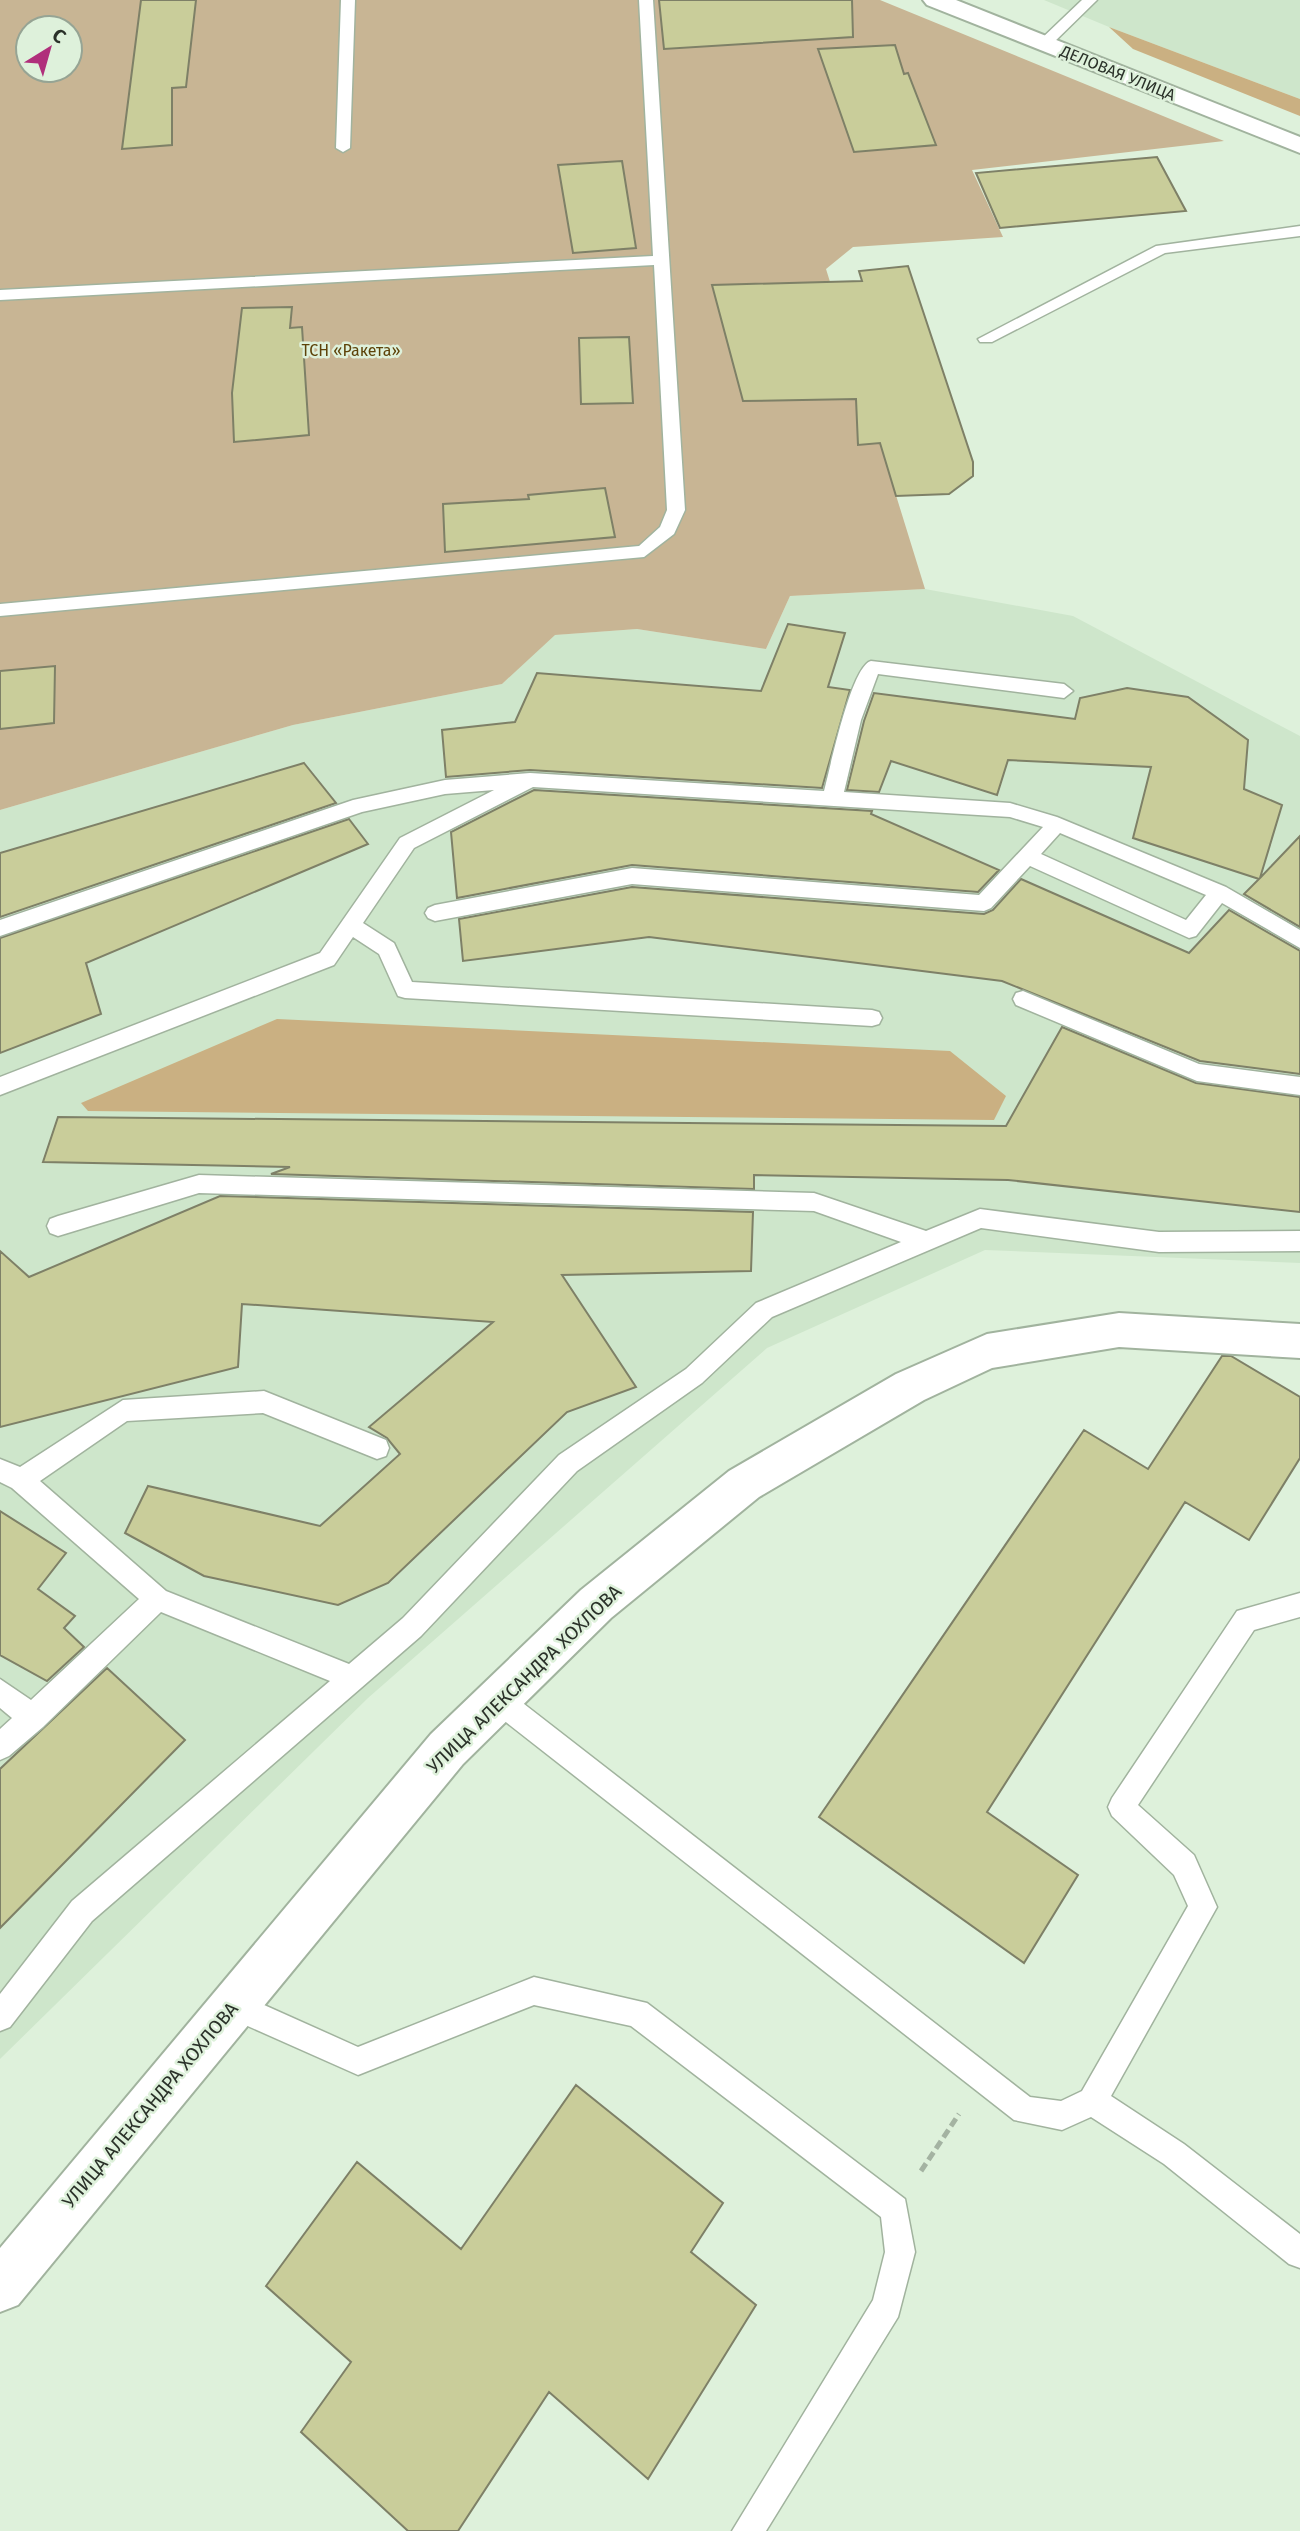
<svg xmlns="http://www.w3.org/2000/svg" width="1300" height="2531" font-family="'Fira Sans',sans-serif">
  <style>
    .built { fill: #cee6cb }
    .green { fill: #c8b594; fill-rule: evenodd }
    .forest { fill: #cab082 }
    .building { fill: #c9cd9a; stroke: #7e8067; stroke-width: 2 }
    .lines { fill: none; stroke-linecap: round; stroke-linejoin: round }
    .lane-casing { stroke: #a1b39e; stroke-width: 3 }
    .street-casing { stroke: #a1b39e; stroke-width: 4 }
    .secondary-casing { stroke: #a1b39e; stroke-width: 4 }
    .path { stroke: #a4b3a2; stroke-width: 5; stroke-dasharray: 9 4.5; stroke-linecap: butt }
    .lane { fill: #fff; fill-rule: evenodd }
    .street { fill: #fff; fill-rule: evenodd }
    .secondary { fill: #fff; fill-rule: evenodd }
    .labels { text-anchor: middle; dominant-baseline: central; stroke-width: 5; stroke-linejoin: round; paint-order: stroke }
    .far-street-label { font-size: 16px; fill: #2a3129; stroke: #def1db }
    .far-park-label { font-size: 16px; fill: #5d4208; stroke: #def1db }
    .street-label { font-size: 19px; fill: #2a3129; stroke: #def1db }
  </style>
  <rect width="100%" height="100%" fill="#def1db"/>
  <path class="built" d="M1044 0H1300V99L1109 27Z
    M925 589 1073 616 1300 736V1263L985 1250 767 1348 368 1698 0 2059V810L293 725 502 684 554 635 637 629 766 649 790 596Z"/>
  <path class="green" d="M0 0H880L1224 141 972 170 1003 237 853 247 826 269 925 589 790 596 766 649 637 629 555 635 502 684 293 725 0 810ZM28 28H70V70H28Z"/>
  <path class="forest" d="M1109 27 1300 99V116L1133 49Z
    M277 1019 950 1051 1006 1096 994 1120 88 1111 81 1103Z"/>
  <path class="building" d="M141 0H196L186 87 172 88V145L122 149Z
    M659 0H852L853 37 664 49Z
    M895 45 904 74 908 73 936 145 854 152 818 49Z
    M1157 157 1186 211 1000 228 976 173Z
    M622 161 636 248 573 253 558 165Z
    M908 266 973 462V476L949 494 896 496 880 443 858 445 856 399 743 401 712 285 862 281 859 271Z
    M292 307 290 328 302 327 309 435 234 442 232 393 242 308Z
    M629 337 633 403 581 404 579 338Z
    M605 488 615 537 445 552 443 504 529 499 528 495Z
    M788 624 845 633 828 687 850 690 822 788 530 770 446 777 442 730 515 722 537 673 761 691Z
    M55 666 54 723 0 729V671Z
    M1127 688 1188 697 1248 740 1244 789 1282 805 1260 878 1300 836V927L1244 894 1259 879 1133 838 1151 767 1008 760 997 795 891 761 879 792 847 790 864 721 874 693 1075 719 1080 698Z
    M304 763 336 803 0 917V853Z
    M534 790 872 811 871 814 999 870 978 892 632 865 457 898 451 832Z
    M349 819 368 844 86 963 101 1014 0 1053V938Z
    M1021 879 1189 953 1229 910 1300 951V1074L1200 1061 1002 981 649 937 463 961 459 919 632 887 984 914 993 910Z
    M1062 1027 1196 1083 1300 1097V1212L1008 1180 754 1175V1189L271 1174 290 1167 43 1162 58 1117 1006 1126Z
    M220 1196 753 1212 751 1271 562 1275 636 1387 567 1412 388 1583 338 1605 204 1576 125 1533 148 1486 320 1526 400 1454 387 1438 369 1427 493 1322 242 1304 238 1367 0 1427V1251L29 1277Z
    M1222 1356H1231L1300 1397V1458L1249 1540 1185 1502 987 1812 1078 1875 1024 1963 819 1817 1084 1430 1148 1469Z
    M0 1511 66 1553 38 1589 75 1616 64 1628 84 1647 47 1681 0 1655Z
    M107 1668 185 1740 0 1928V1769Z
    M576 2085 723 2203 691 2252 756 2305 648 2479 549 2392 458 2531H408L301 2432 351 2362 266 2286 357 2162 461 2249Z"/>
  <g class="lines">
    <defs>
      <path id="lane" d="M341 0H355L350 148 343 152 336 148Z
        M639 0H653L685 510 674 534 644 557 0 616V604L639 546 660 527 667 510 654 265 0 300V290L653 256Z
        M1082 0H1097L1049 47H1039V41Z
        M1300 226V236L1165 253 992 342H980L978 339 1156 246Z
        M871 661 1064 684 1073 691 1064 698 878 674 861 720 844 792 1010 803 1057 817 1226 887 1300 930V948L1222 903 1196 936 1189 938 1030 866 991 908 984 911 632 884 435 921 428 918 425 913 428 908 435 905 632 868 979 895 1043 827 1010 817 533 787 414 848 363 923 394 943 412 982 872 1010 879 1012 882 1018 879 1024 872 1026 405 998 398 996 379 954 353 937 334 965 0 1095V1077L320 953 400 838 494 790 445 794 362 812 0 936V920L353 800 445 780 530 773 824 791C830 769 851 666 871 661ZM1060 833 1206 895 1186 920 1041 854Z
        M1023 991 1199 1064 1300 1077V1095L1197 1081 1016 1005 1013 999 1016 993Z
        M199 1175 814 1193 926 1231 980 1209 1159 1232 1300 1231V1251L1159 1252 981 1228 772 1317 702 1383 577 1471 421 1636 92 1921 10 2027 0 2031V1994L72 1901 330 1681 161 1612 43 1727 9 1756 0 1760V1729L12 1718 0 1708V1679L31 1700 139 1599 12 1488 0 1482V1459L20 1467 123 1400 264 1391 386 1440 389 1448 386 1456 377 1459 263 1413 127 1421 40 1481 166 1591 349 1664 403 1618 559 1455 686 1369 756 1303 901 1242 814 1211 199 1193 58 1236 50 1233 47 1226 50 1219 58 1216Z
        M1300 1593V1617L1254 1630 1138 1805 1194 1855 1217 1907 1111 2096 1184 2144 1300 2234V2268L1289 2264 1164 2164 1091 2117 1062 2130 1014 2120 488 1708 484 1699 488 1690 497 1686 506 1690 1030 2097 1061 2101 1082 2091 1188 1906 1174 1875 1112 1816 1108 1807 1112 1798 1237 1611Z
        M534 1977 647 2003 905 2199 915 2252 898 2317 766 2531H732L873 2300 885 2252 881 2217 631 2026 534 2005 358 2075 223 2015 219 2005 223 1995 233 1991 358 2047Z"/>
      <path id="street" d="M1119 1313 1300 1324V1358L1119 1347 992 1368 924 1400 759 1497 611 1618 463 1764 18 2305 0 2312V2248L431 1734 581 1590 729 1471 896 1374 987 1334Z"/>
      <path id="secondary" d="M923 0H956L1300 137V153L927 5Z"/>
    </defs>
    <use href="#lane" class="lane-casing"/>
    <use href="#street" class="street-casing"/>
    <use href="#secondary" class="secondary-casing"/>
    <path class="path" d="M921 2171 959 2114"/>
    <use href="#lane" class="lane"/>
    <use href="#street" class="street"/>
    <use href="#secondary" class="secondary"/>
  </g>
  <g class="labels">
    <g class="far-street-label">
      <text transform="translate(1118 73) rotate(22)">ДЕЛОВАЯ УЛИЦА</text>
    </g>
    <g class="far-park-label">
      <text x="351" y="350">ТСН «Ракета»</text>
    </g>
    <g class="street-label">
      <text transform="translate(524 1679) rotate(-44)">УЛИЦА АЛЕКСАНДРА ХОХЛОВА</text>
      <text transform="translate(150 2105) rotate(-50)">УЛИЦА АЛЕКСАНДРА ХОХЛОВА</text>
    </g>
  </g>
  <g transform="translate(49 49) rotate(37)"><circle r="33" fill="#def1db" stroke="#96a494" stroke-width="2"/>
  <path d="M0-5L12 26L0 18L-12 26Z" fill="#b02f7b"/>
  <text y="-10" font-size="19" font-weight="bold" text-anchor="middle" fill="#2a3129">С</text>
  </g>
</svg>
